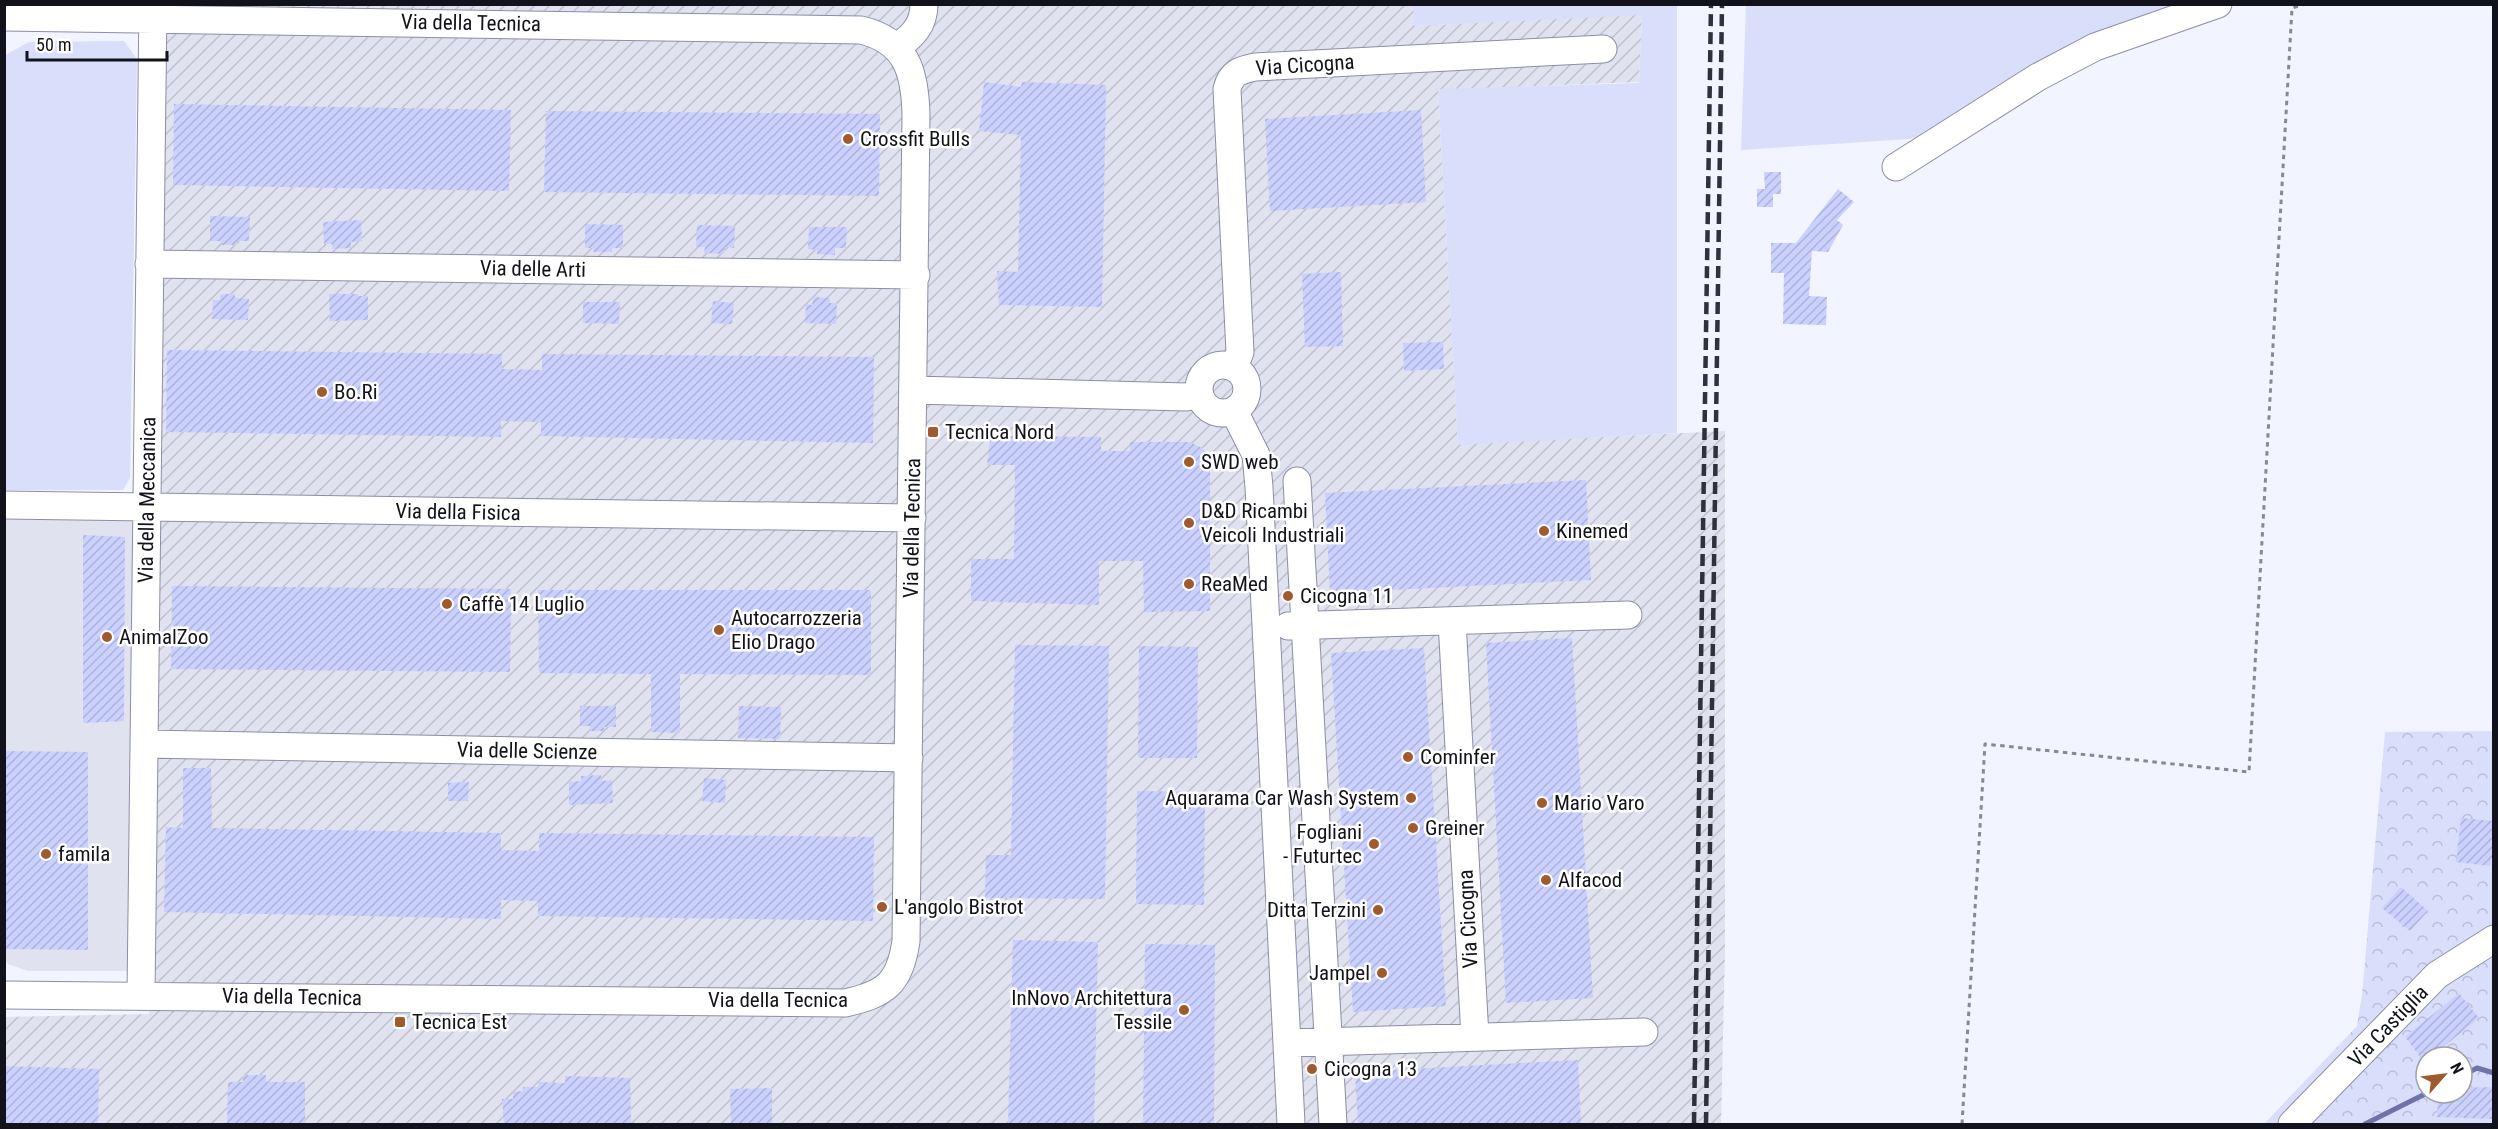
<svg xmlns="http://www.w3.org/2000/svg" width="2498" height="1129" font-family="'Roboto Condensed',sans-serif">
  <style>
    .built { fill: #e0e2f0 }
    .industrial { fill: url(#industrial-furrows) }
    .grass { fill: #d9defb }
    .park { fill: url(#park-crowns); fill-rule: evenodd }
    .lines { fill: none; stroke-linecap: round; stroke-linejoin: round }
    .stream { stroke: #6e73a9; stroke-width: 5 }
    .building { fill: url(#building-hatch) }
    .minor-casing { stroke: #8b8ea7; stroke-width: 29 }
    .path { stroke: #868892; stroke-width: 3; stroke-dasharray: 4.5 4.5; stroke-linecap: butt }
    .minor { stroke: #fff; stroke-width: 27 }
    .rail { stroke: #30313a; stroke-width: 4.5; stroke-dasharray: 12 6; stroke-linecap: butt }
    .poi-dot { fill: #9f5a2e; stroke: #fff; stroke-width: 2 }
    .labels { text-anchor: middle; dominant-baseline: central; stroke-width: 5; stroke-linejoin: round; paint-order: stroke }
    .street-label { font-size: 21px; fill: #11121b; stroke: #fff }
    .poi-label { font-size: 21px; fill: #11121b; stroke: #fff; text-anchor: start }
  </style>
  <defs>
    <pattern id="industrial-furrows" width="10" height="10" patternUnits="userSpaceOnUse" patternTransform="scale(1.5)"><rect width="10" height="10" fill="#e0e2f0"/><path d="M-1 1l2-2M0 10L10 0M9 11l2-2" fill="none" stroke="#bfc1cd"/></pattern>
    <pattern id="park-crowns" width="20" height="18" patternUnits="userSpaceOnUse" patternTransform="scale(1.5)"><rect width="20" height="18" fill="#d9defb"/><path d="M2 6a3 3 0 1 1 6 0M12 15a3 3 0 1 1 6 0" fill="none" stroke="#b9bdd7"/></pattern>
    <pattern id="building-hatch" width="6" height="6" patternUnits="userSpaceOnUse" patternTransform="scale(1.5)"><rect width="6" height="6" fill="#cbd1fe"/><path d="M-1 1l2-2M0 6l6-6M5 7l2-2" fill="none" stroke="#adb2d9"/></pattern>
  </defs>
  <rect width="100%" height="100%" fill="#f2f4ff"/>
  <path class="built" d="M4 497H136L130 971H28L8 964 5 960Z"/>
  <path class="industrial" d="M1414 4V26L1642 14 1639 82 1438 90 1458 444 1725 431V951L1721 1124H5L4 1017 149 1014 147 5Z"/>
  <path class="grass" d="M1413 5H1677V433L1458 445 1438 89 1639 83 1642 15 1414 26Z
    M1746 5H2206L1950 131 1910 139 1741 150Z
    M124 41 137 59 130 478 123 490H5V55L29 42Z"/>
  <path class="park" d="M2493 731V1124H2264L2357 1026 2362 995 2385 732ZM2426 1057H2462V1093H2426Z"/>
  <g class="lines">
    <path class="stream" d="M2462 1076 2477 1068 2494 1073
      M2365 1124 2427 1093"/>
  </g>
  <path class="building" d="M984 82 1021 87 1022 82 1106 85 1102 307 999 305 997 271 1018 272 1021 135 979 131Z
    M174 104 511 110 509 191 173 185Z
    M1421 110 1426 202 1270 211 1265 119Z
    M546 111 880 114 879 196 544 192Z
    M1764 172H1781V194H1773V207H1757V189H1765Z
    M1838 189 1854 202 1837 220 1843 225 1828 252 1812 251 1809 296 1827 297 1826 325 1783 324 1784 273H1771V243H1796Z
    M210 216 250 217 249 241H237V245H222V241H210Z
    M361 220 362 241 351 242V248L332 249V244H324L323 222Z
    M585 224 623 225V248H612V252H593L594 248H585Z
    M697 225 735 226 734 248 725 247 724 254 704 253 705 247H696Z
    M809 227H847L846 248H835V255L817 254V250L808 249Z
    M1341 272 1343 346 1305 347 1302 274Z
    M220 294H235V298L249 299 248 320 212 319 213 300H220Z
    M329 294H358V296H368V320L330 321Z
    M813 297 830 298V303H837L836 324 805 323 806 304 812 305Z
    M713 301 734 303 732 324 711 323Z
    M583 302H620L619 324 583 323Z
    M1443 342 1444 369 1404 371 1403 343Z
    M167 350 502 354V369L542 370V354L874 357 873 443 541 436V422L501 421V437L166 432Z
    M999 436 1101 437V451H1130V442H1190L1202 448 1207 455 1210 469V611L1144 612 1143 561H1099V605L971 601V559H1014L1015 465H987L990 439 999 440Z
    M1586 480 1591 580 1330 593 1325 493Z
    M83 535 125 537 124 721 83 723Z
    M172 586 511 589 510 672 171 669Z
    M538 590H871V675L680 674V733L651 732V674L539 673Z
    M1572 638 1593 998 1506 1003 1486 643Z
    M1015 645 1109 646 1105 899 985 898 986 855H1011Z
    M1139 646 1198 647 1197 758H1138Z
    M1424 648 1446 1006 1353 1012 1331 653Z
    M580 706H616V727H604V731H590V726H580Z
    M739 706 781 707 780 739 738 738Z
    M4 751 88 752V950L4 949Z
    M183 768H211L212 828 501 833V850L539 851V833L874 837 873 921 538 916V901L501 900V919L164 912 166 827 183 828Z
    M601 775V781L612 780 613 803 569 805V782L581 781V776Z
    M704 778 726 780 725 803 702 801Z
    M469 782 468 801H448V783Z
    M1137 791 1205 792 1204 905 1136 904Z
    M2461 818 2493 821V858H2491L2490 866 2456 862Z
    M2401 887 2428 911 2410 931 2382 908Z
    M1013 940 1098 942 1094 1125H1008Z
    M1145 944 1215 945 1214 1125H1143Z
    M2459 993 2479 1018 2431 1057H2426L2424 1062 2405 1037Z
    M1578 1060 1581 1125H1358L1355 1072Z
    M4 1066 99 1069 98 1125H4Z
    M243 1075H266V1082H305V1125H227L228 1082H243Z
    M565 1076 630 1078 631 1125H504L502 1099H513V1092L523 1091V1087H538L539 1082 565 1083Z
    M2493 1087V1119L2437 1117 2438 1093H2462V1088Z
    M772 1088V1125H731L730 1089Z"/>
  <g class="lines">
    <defs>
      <path id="minor" d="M4 17 861 30C907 41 915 72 916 115L906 941C900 983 886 994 845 1003L4 995
        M897 47C913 36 924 25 924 4
        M1896 167 2038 77 2095 47 2218 4
        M149 264 916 275
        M1199 389a24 24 0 1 1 48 0a24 24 0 1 1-48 0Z
        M1234 368 1240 352 1227 89C1231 73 1240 70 1255 67L1603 49
        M914 390 1186 397 1199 394
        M1237 409 1238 419 1256 455 1259 487 1291 1124
        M1297 481 1333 1124
        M4 505 912 518
        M1452 621 1475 1037
        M1288 626 1628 615
        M144 744 909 758
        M141 995 153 4
        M1287 1043 1644 1032
        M2292 1124 2437 975 2494 939"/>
    </defs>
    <use href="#minor" class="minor-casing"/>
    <path class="path" d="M1962 1124 1985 744 2249 772 2292 8 2305 4"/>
    <use href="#minor" class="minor"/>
    <path class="rail" d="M1694 1124 1711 4
      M1706 1124 1722 4"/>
  </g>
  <g class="poi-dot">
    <circle cx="848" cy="139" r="6"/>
    <circle cx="322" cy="392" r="6"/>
    <rect x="927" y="426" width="12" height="12" rx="3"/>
    <circle cx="1189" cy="462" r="6"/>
    <circle cx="1189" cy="523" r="6"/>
    <circle cx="1544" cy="531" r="6"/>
    <circle cx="1189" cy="584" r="6"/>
    <circle cx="1288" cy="596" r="6"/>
    <circle cx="447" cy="604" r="6"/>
    <circle cx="719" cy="630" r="6"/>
    <circle cx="107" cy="637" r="6"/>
    <circle cx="1408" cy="757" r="6"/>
    <circle cx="1411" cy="798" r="6"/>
    <circle cx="1542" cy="803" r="6"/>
    <circle cx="1413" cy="828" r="6"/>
    <circle cx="1374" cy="844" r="6"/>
    <circle cx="46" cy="854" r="6"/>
    <circle cx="1546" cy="880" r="6"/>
    <circle cx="882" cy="907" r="6"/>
    <circle cx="1378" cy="910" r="6"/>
    <circle cx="1382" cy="973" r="6"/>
    <circle cx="1184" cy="1010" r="6"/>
    <rect x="394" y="1016" width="12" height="12" rx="3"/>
    <circle cx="1312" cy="1069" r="6"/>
  </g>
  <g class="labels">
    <g class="street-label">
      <text transform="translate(471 23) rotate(1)">Via della Tecnica</text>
      <text transform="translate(1305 65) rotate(-4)">Via Cicogna</text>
      <text transform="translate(533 269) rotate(1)">Via delle Arti</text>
      <text transform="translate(147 500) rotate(-89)">Via della Meccanica</text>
      <text transform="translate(458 512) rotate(1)">Via della Fisica</text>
      <text transform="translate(912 528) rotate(-89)">Via della Tecnica</text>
      <text transform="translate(527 751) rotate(1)">Via delle Scienze</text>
      <text transform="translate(1468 919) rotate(-93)">Via Cicogna</text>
      <text transform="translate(292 997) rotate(1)">Via della Tecnica</text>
      <text x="778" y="1000">Via della Tecnica</text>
      <text transform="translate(2388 1026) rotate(-46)">Via Castiglia</text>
    </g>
    <g class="poi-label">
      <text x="860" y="139">Crossfit Bulls</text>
      <text x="334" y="392">Bo.Ri</text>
      <text x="945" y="432">Tecnica Nord</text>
      <text x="1201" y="462">SWD web</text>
      <text x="1201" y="511">D&amp;D Ricambi<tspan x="1201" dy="24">Veicoli Industriali</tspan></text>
      <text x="1556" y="531">Kinemed</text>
      <text x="1201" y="584">ReaMed</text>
      <text x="1300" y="596">Cicogna 11</text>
      <text x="459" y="604">Caffè 14 Luglio</text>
      <text x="731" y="618">Autocarrozzeria<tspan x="731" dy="24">Elio Drago</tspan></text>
      <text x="119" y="637">AnimalZoo</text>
      <text x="1420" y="757">Cominfer</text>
      <text x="1399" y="798" text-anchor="end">Aquarama Car Wash System</text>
      <text x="1554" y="803">Mario Varo</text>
      <text x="1425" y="828">Greiner</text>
      <text x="1362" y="832" text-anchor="end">Fogliani<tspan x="1362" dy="24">- Futurtec</tspan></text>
      <text x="58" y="854">famila</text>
      <text x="1558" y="880">Alfacod</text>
      <text x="894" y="907">L'angolo Bistrot</text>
      <text x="1366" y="910" text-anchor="end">Ditta Terzini</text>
      <text x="1370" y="973" text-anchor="end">Jampel</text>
      <text x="1172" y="998" text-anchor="end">InNovo Architettura<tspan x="1172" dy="24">Tessile</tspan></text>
      <text x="412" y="1022">Tecnica Est</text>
      <text x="1324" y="1069">Cicogna 13</text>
    </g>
  </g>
  <rect width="2498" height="1129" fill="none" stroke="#11121b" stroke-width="12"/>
  <g transform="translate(2444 1075) rotate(62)"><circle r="28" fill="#ffffff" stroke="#a0a0a4" stroke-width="1.5"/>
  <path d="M0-4.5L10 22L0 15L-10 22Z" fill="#9f5a2e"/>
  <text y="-9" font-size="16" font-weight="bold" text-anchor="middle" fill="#11121b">N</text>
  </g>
  <path d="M27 51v9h140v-9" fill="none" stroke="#11121b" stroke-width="3"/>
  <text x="36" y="51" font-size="18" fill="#11121b" stroke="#ffffff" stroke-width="4.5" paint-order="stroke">50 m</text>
</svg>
